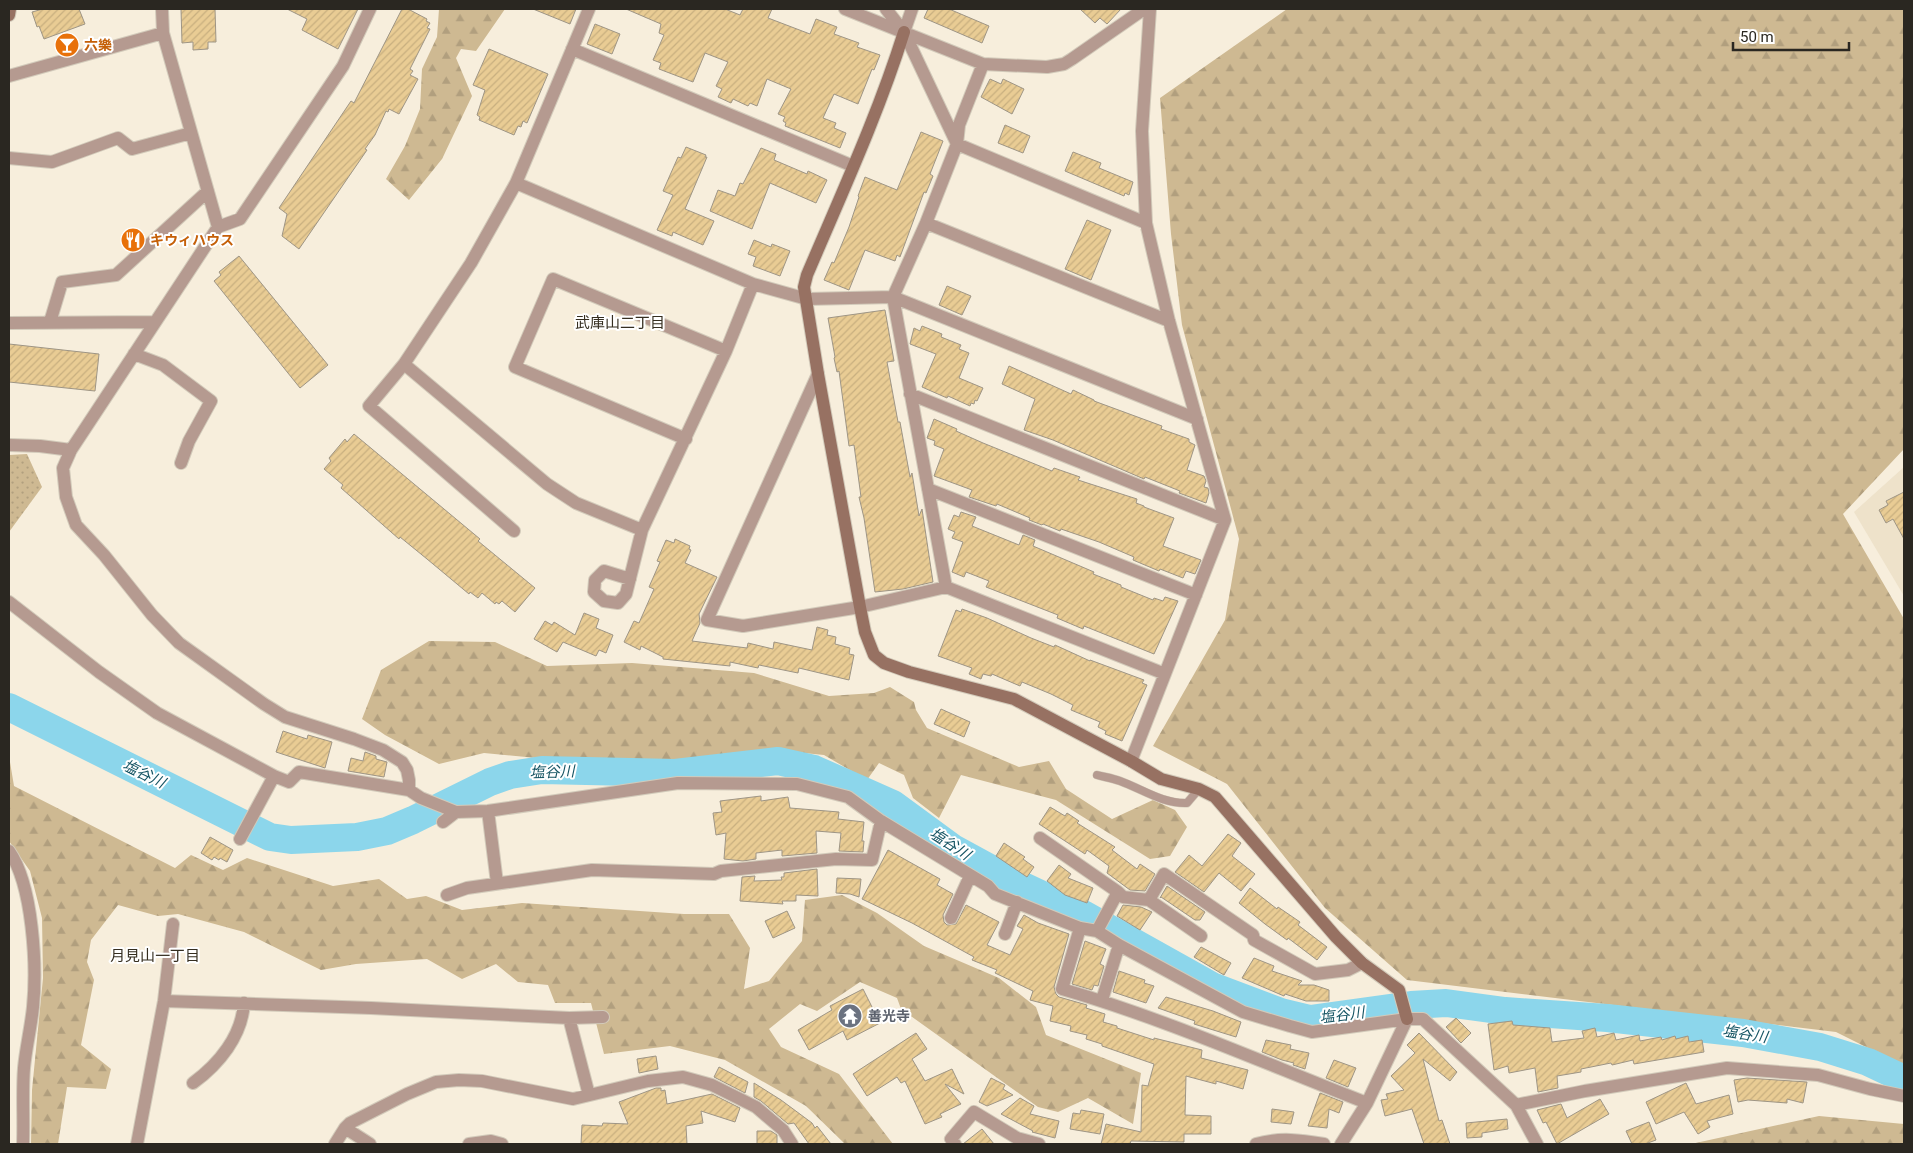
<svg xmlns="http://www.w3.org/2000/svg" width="1913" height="1153" font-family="Roboto,'Noto Sans JP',sans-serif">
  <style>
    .built { fill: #eee2ca }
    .forest { fill: url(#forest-firs) }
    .park { fill: url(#park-dots) }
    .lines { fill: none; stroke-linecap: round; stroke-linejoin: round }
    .river { stroke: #8cd6eb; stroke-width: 28 }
    .building { fill: url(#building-hatch); stroke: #9e9585 }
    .lane-casing { stroke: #d2caba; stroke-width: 9 }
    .street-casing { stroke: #d2caba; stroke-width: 14 }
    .secondary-casing { stroke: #d2caba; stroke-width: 14 }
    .lane { stroke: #b59a90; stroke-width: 8 }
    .street { stroke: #b59a90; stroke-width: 12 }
    .secondary { stroke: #977162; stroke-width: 12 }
    .labels { text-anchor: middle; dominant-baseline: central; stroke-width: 4; stroke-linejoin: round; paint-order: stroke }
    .food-label { font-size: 14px; font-weight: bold; fill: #c56008; stroke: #fff; text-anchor: start }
    .worship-label { font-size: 14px; font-weight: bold; fill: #5b616d; stroke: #fff; text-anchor: start }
    .neighbourhood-label { font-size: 15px; fill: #352e20; stroke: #fff }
    .water-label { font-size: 15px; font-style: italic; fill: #155463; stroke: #fff }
  </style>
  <defs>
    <pattern id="forest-firs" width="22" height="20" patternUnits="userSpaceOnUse" patternTransform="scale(1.25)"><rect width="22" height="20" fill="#ceb992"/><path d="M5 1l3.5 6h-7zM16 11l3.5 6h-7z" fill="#b19f7e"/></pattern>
    <pattern id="park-dots" width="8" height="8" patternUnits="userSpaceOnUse" patternTransform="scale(1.25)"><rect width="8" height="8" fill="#ceb992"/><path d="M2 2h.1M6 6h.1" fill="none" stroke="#b19f7e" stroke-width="1.8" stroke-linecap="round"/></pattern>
    <pattern id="building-hatch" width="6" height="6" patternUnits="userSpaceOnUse" patternTransform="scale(1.25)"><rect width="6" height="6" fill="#e9cc94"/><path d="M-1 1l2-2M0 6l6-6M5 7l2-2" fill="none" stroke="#c8af7f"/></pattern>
  </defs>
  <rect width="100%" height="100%" fill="#f7eedc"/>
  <path class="built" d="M1904 467V596L1854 512Z"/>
  <path class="forest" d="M439 9H505L476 51 461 49 456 58 472 96 442 159 409 200 386 179 405 146 420 109 422 69 437 37Z
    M1287 9H1904V449L1843 514 1904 619V1066L1836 1032 1407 980 1325 908 1227 784 1153 746 1225 620 1239 539 1182 325 1171 234 1160 98Z
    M429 641 495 642 547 666 632 663 754 673 829 696 874 693 890 687 914 702 916 710 927 728 1019 767 1049 761 1066 789 1112 819 1153 800 1175 810 1187 827 1170 856 1150 859 1056 800 961 775 939 818 913 798 904 775 879 763 867 780 824 755 774 750 731 759 652 764 557 760 484 753 439 764 385 735 362 719 381 670Z
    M9 756 14 786 175 868 191 855 223 870 247 858 333 886 379 879 407 899 426 896 462 910 522 903 684 914H729L750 948 744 989 769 981 802 941 805 900 842 895 877 913 924 946 999 978 1036 1007 1046 1035 1141 1073 1133 1124 1088 1098 1058 1112 1038 1107 901 1009 897 998 860 982 817 1011 800 1004 769 1029 781 1047 839 1074 893 1144H845L806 1106 725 1060 670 1046 604 1054 591 1003H555L548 985 518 982 496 964 462 979 427 959 356 964 321 970 244 932 178 914 158 916 118 905 91 940 87 962 94 980 81 1045 111 1069 106 1089 67 1087 58 1144H31L32 1090 43 978 42 918 30 871 9 841Z
    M1819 1116 1904 1124V1144H1691Z"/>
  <path class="park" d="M27 454 42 487 9 532V455Z"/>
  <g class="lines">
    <path class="river" d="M9 707 270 837 291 840 357 837 387 831 413 820 490 782 510 775 542 770 675 773 778 761 814 769 893 804 953 848 1021 885 1085 915 1212 986 1281 1012 1310 1019 1411 1005 1446 1003 1505 1011 1607 1018 1743 1033 1820 1047 1868 1062 1904 1079"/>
  </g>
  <path class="building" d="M43 9H79L85 24 44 39 39 26 37 27 32 12Z
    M181 9H215L216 42H208V49L193 50V42L182 43Z
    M287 9H358L338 49 302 30 307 19Z
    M402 9H408L427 19 426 21 430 23 427 28 430 29 410 69 413 71 410 75 418 79 399 114 389 109 388 112 386 111 375 135 365 149 367 150 299 249 282 236 287 214 279 208 351 101 354 103Z
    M533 9H576L570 24Z
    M626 9H725L740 15 743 9H772L768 18 810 34 816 19 837 27 834 34 859 43 857 47 880 55 874 70 872 69 858 104 834 94 823 118 836 123 834 128 846 133 840 148 785 126 786 123 783 121 785 117 778 114 791 89 767 79 757 106 750 103 748 106 733 99 731 103 718 97 722 89 716 86 728 62 705 53 693 82 659 69 661 63 653 60 664 35 659 33 661 24Z
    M928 9H949L989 26 982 43 924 18Z
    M1080 9H1121L1107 24 1100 18 1095 23Z
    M595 24 620 34 612 54 587 44Z
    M489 49 548 74 527 123 523 121 521 127 518 126 514 135 479 120 480 117 477 115 485 90 473 85Z
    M990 79 1001 84 1003 79 1024 89 1012 114 981 97Z
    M1005 125 1030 136 1023 153 998 143Z
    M921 132 943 141 930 174 933 176 926 193 924 192 900 257 897 255 895 261 865 250 849 290 824 280 832 262 834 263 849 227 859 197 858 196 865 177 897 190Z
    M686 147 706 155 705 157H707L685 209 714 221 703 245 673 232 672 236 657 230 673 195 663 191 678 157 681 158Z
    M761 148 776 154 774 160 807 174 808 171 827 180 816 203 770 183 752 229 710 211 718 190 735 196 740 183 743 184Z
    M1073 152 1101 163 1099 168 1133 182 1129 195 1125 193 1124 196 1065 171Z
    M1087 220 1111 230 1091 280 1065 269Z
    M754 240 771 247 772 244 790 251 780 276 753 266 756 257 748 254Z
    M239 256 328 365 300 388 214 281 221 275 219 272Z
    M947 286 971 296 962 315 939 305Z
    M885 310 894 361 887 362 898 422H900L910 477 912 473 919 516 922 509 933 582 903 589 875 592 864 518 859 497H861L854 445 849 446 839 371 837 372 834 358 835 357 828 318Z
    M922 326 942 334 941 337 961 345 959 349 969 353 959 378 983 388 977 401 975 400 974 404 971 403 970 406 948 396 947 398 922 387 936 354 910 344 914 328 920 331Z
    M9 344 99 354 95 391 9 382Z
    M1009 366 1071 394 1073 390 1094 400V401L1162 426 1161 429 1189 439V442L1195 445 1187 470 1204 476 1206 481 1204 487 1208 488 1209 493 1206 503 1179 493 1180 491 1145 477 1144 479 1053 440 1024 430 1035 399 1002 384Z
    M934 419 957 429 956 431 983 443 1052 471 1054 468 1080 477 1078 480 1137 499 1136 503 1144 506V507L1174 518 1163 546 1201 560 1195 574 1186 571 1183 578 1160 569 1159 571 1133 560 1134 557 1099 542 1061 529 1060 531 1043 524 1042 525 1029 520 1030 518 997 504 996 506 969 497 972 490 934 476 944 449 934 445 935 441 927 438Z
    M354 434 480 539 478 541 535 588 515 612 502 601 499 604 496 602 495 604 482 593 478 598 470 592 469 594 427 559 400 537 399 539 341 488 343 485 324 469 331 461 329 458 345 439 347 442Z
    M1904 492V539L1893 519 1886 523 1879 510 1888 505 1886 501Z
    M961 512 976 517 972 526 1019 545 1023 535 1035 540 1033 546 1094 572 1093 574 1121 585V587L1153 600 1154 598 1163 601 1165 597 1178 601 1154 654 1084 626 1083 629 1057 618 1058 615 986 587 989 581 966 572 964 577 952 572 963 542 952 538 955 532 948 529 954 515 959 517Z
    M675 539 690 546 689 549 691 550 685 563 717 577 699 614 700 623 692 641 747 648 748 643 773 649 774 642 812 650 817 627 828 630 827 635 836 637 835 644 850 648 849 654 854 655 849 680 799 668 798 673 759 665 758 668 730 662V666L663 659V657L641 646 640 650 624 642 634 621 639 623 654 589 649 587 660 562 657 561 666 540 674 543Z
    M962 609 987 618 1031 638 1054 647 1055 645 1090 661V660L1144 680 1142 683 1147 685 1122 741 1105 734 1106 731 1098 727 1100 722 1071 710 1073 705 1051 694 1022 682 1020 686 992 674 991 676 983 674 981 679 969 674 972 668 938 656 956 610 961 612Z
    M584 613 599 619 596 628 613 635 606 653 599 650 596 656 563 642 557 652 534 639 545 621 552 625 554 622 575 635Z
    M941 709 970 722 964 737 934 724Z
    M283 731 307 739 308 735 332 742 325 768 276 752Z
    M365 752 376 756V759L387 762 384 777 348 771 351 758 363 761Z
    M761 796V801L788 797 790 808 839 812 838 819 864 822 862 841H864L863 852 839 851 841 833 816 831 817 853 782 856V850L756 853V859L743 861 724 859 726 833 716 835 713 813 722 812 720 801Z
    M1050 807 1065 816 1067 813 1079 821 1077 823 1115 847 1112 850 1137 869 1140 864 1155 874 1145 891 1130 890 1107 873 1109 866 1087 850 1085 854 1039 824Z
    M1228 834 1241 843 1232 856 1255 874 1241 891 1219 873 1204 892 1175 872 1189 855 1202 866Z
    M210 837 233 850 227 862 220 858 219 860 214 857 212 860 201 853Z
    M1004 843 1025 857 1023 859 1034 867 1027 877 996 856Z
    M888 850 940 879 937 885 953 894 943 915 944 922 947 925 956 924 966 905 999 922 987 945 1010 955 1023 929 1017 926 1024 915 1038 923 1069 934 1054 987 1056 994 1059 997 1087 1005 1086 1008 1105 1014 1103 1022 1117 1026V1028L1154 1040V1038L1202 1050 1201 1058 1248 1070 1243 1089 1216 1081V1084L1186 1076 1185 1115 1211 1116V1134H1184V1142L1131 1141 1130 1144H1101L1106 1124 1141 1132 1142 1085 1148 1086 1154 1064 1102 1046V1044L1086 1039 1087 1035 1070 1031 1071 1026 1050 1021 1053 1006 1030 1000 1033 991 995 973 997 970 972 960 974 957 912 923 862 899Z
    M1059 865 1071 874 1068 878 1093 888 1087 903 1065 895 1047 881Z
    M817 869 818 896 796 895V901H782L783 904 740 901 742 877 755 876 754 881 782 880 781 877H784V873Z
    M837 878 861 879 859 897 850 894 836 893Z
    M1167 886 1205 912 1200 920H1195L1161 897 1160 898Z
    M1250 888 1277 909 1278 907 1300 922 1298 925 1327 947 1317 960 1288 938 1287 940 1265 924 1239 903Z
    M1123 905 1141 907 1152 912 1140 930 1117 916Z
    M787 911 795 928 773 938 765 921Z
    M1085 941 1106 949 1100 964 1104 966 1098 986 1094 985 1092 990 1072 984Z
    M1201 947 1231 963 1224 975 1194 957Z
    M1254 958 1274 966 1272 971 1302 981 1298 985H1314L1329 990V1001H1306L1285 994 1284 996 1242 978Z
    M1119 971 1145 980 1144 983 1154 986 1146 1003 1113 992Z
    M863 989 880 1023 847 1040 843 1031 809 1050 798 1030 832 1010 830 1006Z
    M1166 997 1213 1011 1241 1022 1236 1037 1194 1024 1195 1021 1158 1008Z
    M1456 1018 1471 1033 1461 1043 1446 1027Z
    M1512 1021 1513 1025 1550 1028 1552 1042 1584 1038 1582 1031 1595 1028 1597 1037 1614 1033 1616 1040 1639 1035 1640 1041 1661 1037 1662 1040 1675 1036 1676 1039 1688 1036 1689 1042 1702 1040 1704 1052 1634 1064 1633 1060 1612 1065 1611 1063 1581 1069V1072L1557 1076 1558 1088 1538 1092 1535 1068 1509 1073 1508 1066 1494 1070 1488 1024Z
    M916 1033 927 1049 912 1059 925 1081 952 1069 964 1094 945 1084 961 1104 940 1114 942 1117 925 1124 905 1081 901 1083 897 1077 867 1096 853 1074Z
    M1419 1033 1457 1072 1450 1081 1423 1059 1439 1121 1442 1120 1450 1144H1424L1412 1109 1385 1116 1381 1100 1388 1099 1386 1094 1404 1090 1391 1076 1415 1053 1407 1045Z
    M1266 1040 1291 1045 1290 1049 1309 1053 1305 1069 1293 1065 1294 1063 1282 1060 1262 1052Z
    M656 1056 658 1069 639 1073 637 1059Z
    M1334 1060 1356 1068 1348 1087 1326 1078Z
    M719 1067 748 1082 745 1093 714 1077Z
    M991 1078 1005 1085 1003 1089 1013 1095 987 1106 979 1102Z
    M1747 1078 1807 1082 1803 1103 1787 1099V1103L1748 1100 1738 1102 1734 1080Z
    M754 1083 781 1100 812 1123 815 1128 817 1126 831 1144H809L794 1123 788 1124 761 1101 754 1097Z
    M1686 1083 1696 1104 1729 1095 1733 1114 1707 1121 1710 1127 1698 1134 1684 1112 1656 1124 1646 1102Z
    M656 1088H661V1091L665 1090 667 1104 712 1094 740 1108 735 1122 701 1111 703 1123 686 1126 687 1144H581L582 1125 602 1126 603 1123 628 1124 619 1102Z
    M1320 1093 1343 1102 1339 1113 1329 1109 1327 1128 1308 1126Z
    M1020 1098 1034 1106 1030 1114 1059 1121 1055 1138 1032 1132 1033 1131 1001 1114Z
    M1600 1099 1609 1114 1557 1144 1546 1122 1543 1123 1537 1110 1561 1104 1567 1118Z
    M1272 1109 1294 1112 1291 1124 1271 1122Z
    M1081 1110 1104 1114 1100 1134 1070 1129 1073 1113 1080 1114Z
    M1507 1119 1508 1129 1482 1133V1137L1467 1138 1466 1123Z
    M1649 1122 1656 1140 1645 1144H1632L1626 1131Z
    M982 1129 994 1144H963Z
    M757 1131H771L777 1135V1144H757Z"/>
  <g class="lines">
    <defs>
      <path id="lane" d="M1097 775C1104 777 1112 778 1120 781 1142 789 1163 804 1187 803L1199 789"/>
      <path id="street" d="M162 9 163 33 218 227
        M370 9 343 66 240 219 218 227 71 450 63 468 66 497 76 525 104 555 152 615 179 643 264 704 285 717 354 739 383 750 394 757 402 762 407 770 409 780V790
        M845 9 983 64 1047 67 1064 64 1072 59 1144 9
        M886 9 904 32 957 144 1146 223
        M904 32 912 9
        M572 49 853 166
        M9 76 163 33
        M9 158 52 162 118 138 132 149 191 133
        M516 183 753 284 807 299 893 297 1197 419
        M926 223 1169 321
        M50 322 62 282 116 275 208 191
        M9 323 155 322
        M134 354 163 365 211 401 189 441 181 463
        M404 364 547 484 576 503 642 530
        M818 374 707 620 743 626 860 607 946 587 1165 674
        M910 394 1225 520
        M686 439 515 367 553 279 726 351
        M9 445 40 446 71 450
        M928 489 1196 595
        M514 531 369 406 404 364 471 263 516 183 589 9
        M630 579 604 571 595 580 594 592 604 601 618 603 626 594 642 530 726 351 753 284
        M946 587 893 297 926 223 957 144 959 125 983 64
        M9 602 99 672 157 713 274 776 289 782 299 772 409 790 421 798 456 812 488 811 678 783 797 784 848 797 881 821 988 886 995 894 1080 928 1097 931 1119 945 1243 1012 1290 1026 1312 1032 1407 1019H1423L1516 1105 1537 1144
        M1131 761 1225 520 1169 321 1146 223 1142 131 1150 9
        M488 811 497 883
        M443 822 456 812
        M1040 838 1118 892 1097 931
        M240 839 274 776
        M9 851C33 885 37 966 33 1007 31 1027 26 1047 24 1068 22 1093 24 1119 23 1144
        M1118 892 1123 897 1149 900 1201 936
        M447 895 467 888 592 870 714 874 721 871 836 859 872 860 881 821
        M1149 900 1164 874 1253 935 1254 940 1315 974 1348 970 1362 963
        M951 918 970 876
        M1080 928 1062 989C1166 1019 1266 1064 1367 1103
        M1005 934 1017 902
        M1102 1000 1119 945
        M164 1001 371 1008 569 1018 603 1017
        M569 1018 589 1095
        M193 1083C219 1064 242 1036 244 1003
        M1516 1105 1585 1091 1727 1068 1818 1075 1870 1089 1904 1096
        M345 1128 370 1144
        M137 1144 164 1001 173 924
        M335 1144 345 1128 350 1123 407 1094 436 1082 459 1080 482 1081 573 1099 648 1081 683 1077 712 1085 756 1107 783 1130 792 1144
        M469 1144 491 1141 502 1144
        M955 1144 951 1139 974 1112 1017 1138 1039 1144
        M1256 1144C1280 1137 1301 1140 1324 1144
        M1341 1144 1367 1103 1407 1019"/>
      <path id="secondary" d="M9 15 10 9
        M904 32C878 115 841 195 807 275L804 287 818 374 860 607 865 632 874 655 884 663 909 672 1014 699 1131 761 1161 779 1199 789 1215 797 1336 937 1362 963 1399 990 1407 1019"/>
    </defs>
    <use href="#lane" class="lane-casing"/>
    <use href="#street" class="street-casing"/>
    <use href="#secondary" class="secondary-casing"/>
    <use href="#lane" class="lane"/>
    <use href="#street" class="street"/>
    <use href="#secondary" class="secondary"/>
  </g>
  <defs>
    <symbol id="bar-disc" viewBox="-11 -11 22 22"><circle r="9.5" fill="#e8710a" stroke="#fff"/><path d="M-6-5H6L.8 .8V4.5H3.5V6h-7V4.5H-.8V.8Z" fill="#fff"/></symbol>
    <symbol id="restaurant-disc" viewBox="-11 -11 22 22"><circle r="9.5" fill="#e8710a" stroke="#fff"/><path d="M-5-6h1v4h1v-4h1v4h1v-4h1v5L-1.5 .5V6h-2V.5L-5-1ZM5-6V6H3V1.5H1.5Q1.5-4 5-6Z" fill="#fff"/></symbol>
    <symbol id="temple-disc" viewBox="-11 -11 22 22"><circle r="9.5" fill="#6b7280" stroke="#fff"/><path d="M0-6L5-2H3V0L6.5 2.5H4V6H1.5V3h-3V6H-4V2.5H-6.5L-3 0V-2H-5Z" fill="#fff"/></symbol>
  </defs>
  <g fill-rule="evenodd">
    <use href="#bar-disc" x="53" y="31" width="28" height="28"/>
    <use href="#restaurant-disc" x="119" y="226" width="28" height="28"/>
    <use href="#temple-disc" x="836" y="1002" width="28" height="28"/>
  </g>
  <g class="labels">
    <g class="food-label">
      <text x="84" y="45">六樂</text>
      <text x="150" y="240">キウィハウス</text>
    </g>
    <g class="worship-label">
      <text x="868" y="1016">善光寺</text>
    </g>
    <g class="neighbourhood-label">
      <text x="620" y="323">武庫山二丁目</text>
      <text x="155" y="956">月見山一丁目</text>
    </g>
    <g class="water-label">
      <text transform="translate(552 772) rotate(-2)">塩谷川</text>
      <text transform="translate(144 774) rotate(26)">塩谷川</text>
      <text transform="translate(950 844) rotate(33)">塩谷川</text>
      <text transform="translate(1342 1015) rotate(-7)">塩谷川</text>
      <text transform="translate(1745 1034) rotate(9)">塩谷川</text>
    </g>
  </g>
  <rect width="1913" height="1153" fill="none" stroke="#2a2721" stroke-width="20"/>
  <path d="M1733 42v8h116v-8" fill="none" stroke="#2a2721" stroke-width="2.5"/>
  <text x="1740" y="42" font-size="15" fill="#2a2721" stroke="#ffffff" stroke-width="4" paint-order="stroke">50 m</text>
</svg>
